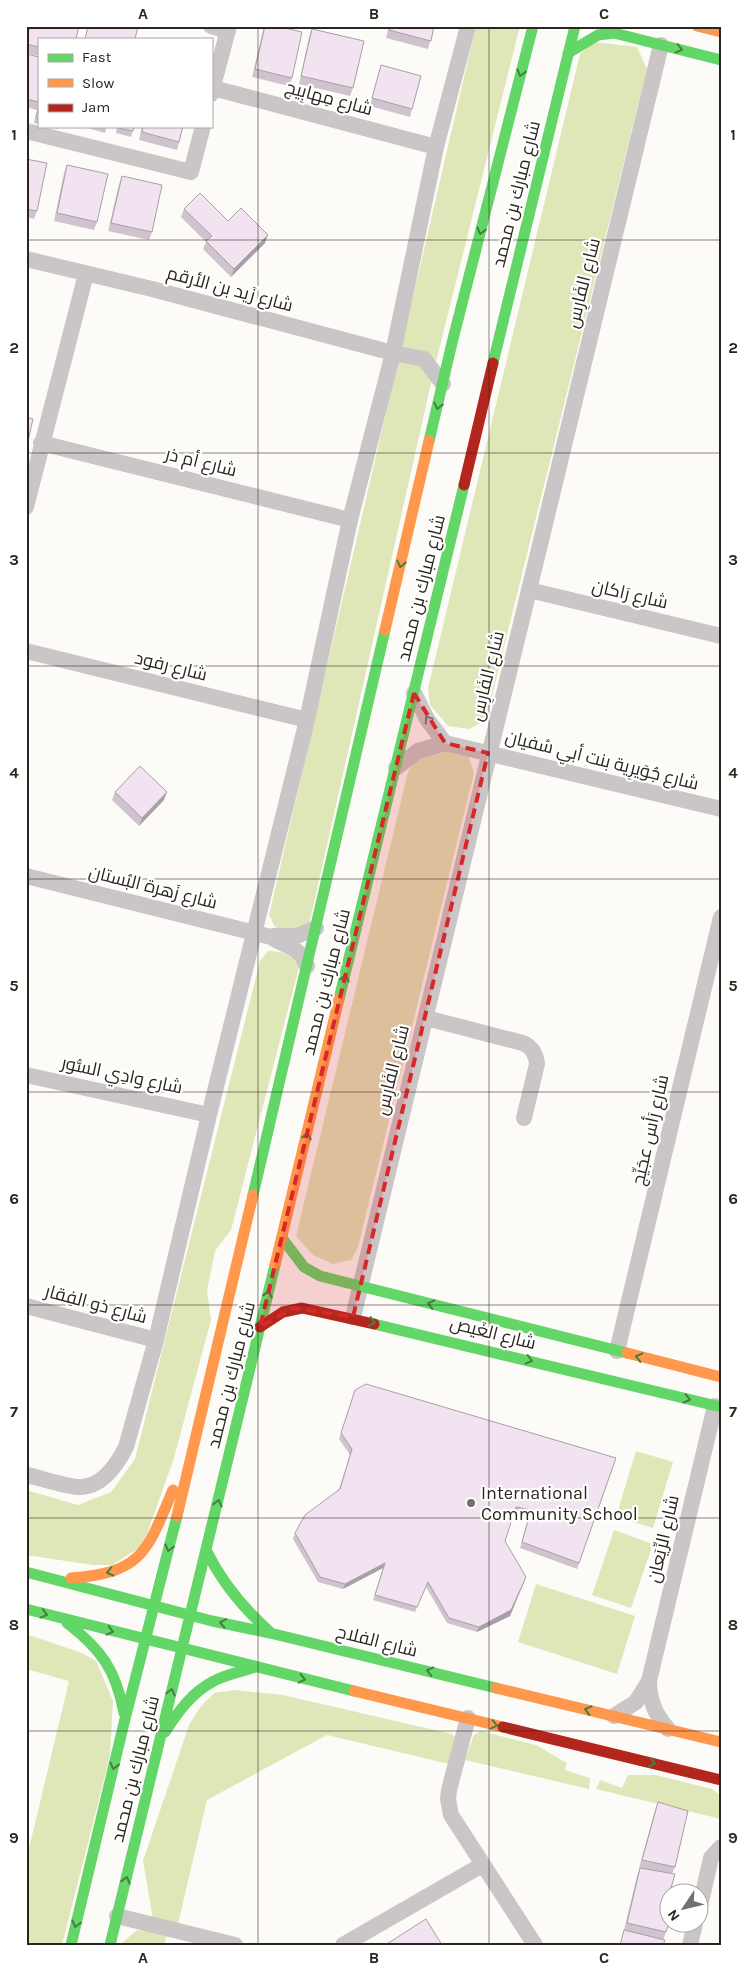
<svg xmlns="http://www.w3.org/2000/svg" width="747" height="1971" font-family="Karla,Cairo,sans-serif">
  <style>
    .green { fill: #dfe7b8 }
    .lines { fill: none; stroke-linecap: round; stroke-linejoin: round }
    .street { stroke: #cac6c7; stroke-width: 16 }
    .fast { stroke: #63d668; stroke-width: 11 }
    .slow { stroke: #ff974d; stroke-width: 11 }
    .jam { stroke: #b3261e; stroke-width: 11 }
    .wall { fill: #cfc3ce }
    .shaded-wall { fill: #a99fa7 }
    .building { fill: #f1e3ef; stroke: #a99fa7 }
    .oneway { stroke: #477e43 }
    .oneway2 { stroke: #7a7672 }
    .marked { fill: #d62828; fill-opacity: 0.2; stroke: #d62828; stroke-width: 4; stroke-dasharray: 10 6; stroke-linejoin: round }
    .grid { fill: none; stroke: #2b251e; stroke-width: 1; stroke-opacity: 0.55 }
    .poi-dot { fill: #74706a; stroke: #fff; stroke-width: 2 }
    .labels { text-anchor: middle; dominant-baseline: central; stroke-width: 4.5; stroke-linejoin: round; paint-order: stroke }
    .street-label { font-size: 18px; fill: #2b251e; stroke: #fff }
    .poi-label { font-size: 18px; fill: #2b251e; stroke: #fff; text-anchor: start }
    .neatline { fill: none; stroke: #2b251e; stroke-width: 2 }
    .grid-label { font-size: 16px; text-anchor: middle; font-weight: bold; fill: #2b251e }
  </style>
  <rect width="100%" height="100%" fill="#fdfbf8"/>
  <path class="green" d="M476 26H520L434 370 309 925 288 932 275 927 269 915Z
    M594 42 637 47 647 69 486 720 469 729 448 726 430 705 428 688 580 54Z
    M448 749 468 755 474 773 358 1247 351 1260 333 1264 313 1255 296 1236 408 772 420 752Z
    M268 951C282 951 292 954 299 967L231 1230 215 1251 207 1291 211 1320 174 1458 147 1534 139 1548 112 1565H93L26 1555V1490L78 1505 111 1492 135 1459 260 961Z
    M636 1451 673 1462 653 1528 616 1517Z
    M614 1530 653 1544 631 1608 592 1595Z
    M536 1584 635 1616 617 1674 518 1642Z
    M26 1634 82 1653 96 1661 113 1701 110 1756 62 1945H26V1861L69 1681 26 1669Z
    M234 1690 283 1695 452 1734 456 1739 449 1764 327 1735 207 1800 178 1924 153 1919 143 1861 189 1725 201 1706 214 1693Z
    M481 1731 536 1745 567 1763 565 1770 590 1778 589 1789 465 1760 474 1735Z
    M628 1775H656L712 1789 721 1796V1819L596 1789 600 1780 622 1788Z
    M137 1930 167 1934 164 1945H123V1942Z"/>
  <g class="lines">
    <path class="street" d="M211 26 228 31
      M213 88 436 147
      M211 94 229 26
      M26 131 191 172 203 126
      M26 259 152 289 393 353 424 359 443 384
      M41 443 350 520
      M26 507 86 274
      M529 590 721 636
      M26 651 307 720
      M414 693 427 719 445 743
      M396 768 418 751 445 743 721 809
      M26 876 271 937C287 948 298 945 307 966
      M273 936H297L316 928
      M426 1018 523 1043C532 1047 536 1054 537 1064L524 1118
      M26 1075 209 1115
      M26 1306 156 1340
      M353 1317 661 45
      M617 1351 721 917
      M26 1475C38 1477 70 1488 81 1487 103 1486 117 1465 126 1447L156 1340 209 1115 307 720 350 520 393 353 436 147 468 26
      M649 1681C649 1700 655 1715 668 1729
      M614 1716 636 1702 649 1681 715 1406
      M468 1718 449 1790 448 1799 451 1815 535 1945
      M700 1906 711 1858 721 1847
      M117 1916 235 1945
      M343 1945 482 1865
      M690 1945 695 1924"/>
    <path class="fast" d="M568 53 598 35 614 33 721 60
      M493 363 575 26
      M429 441 452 343 533 26
      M339 999 464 485
      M253 1195 385 630
      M282 1238 304 1267 320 1276 627 1353
      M374 1324 721 1407
      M206 1550C222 1583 243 1608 270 1632
      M26 1572 212 1621 270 1633 496 1688
      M26 1609 354 1691
      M67 1623C101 1649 116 1670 124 1713
      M165 1732C178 1712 192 1692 214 1681 227 1674 241 1672 255 1667
      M71 1945 125 1719 177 1516
      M110 1945 275 1265"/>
    <path class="slow" d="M697 26 721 32
      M385 630 429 441
      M275 1265 339 999
      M627 1353 721 1377
      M177 1516 253 1195
      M71 1578C143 1573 147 1551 173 1490
      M496 1688 721 1742
      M354 1691 503 1727"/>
    <path class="jam" d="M464 485 493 363
      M260 1327 283 1312 302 1308 374 1324
      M503 1727 721 1780"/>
  </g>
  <path class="wall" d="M28 26H79L39 39V56L26 53V36Z
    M264 26 292 78 289 86 252 77Z
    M389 26H434L428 49 386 38Z
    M312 29 353 88 350 96 299 84 309 37Z
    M26 54 39 57V124L34 123 37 110 26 107Z
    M381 65 412 109 410 117 370 106Z
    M47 126H59L58 129Z
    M80 126H107L105 133Z
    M117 126H134L131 137 116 133Z
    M142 126H183L177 150 139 140Z
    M26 159 37 211 34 219 26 217Z
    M67 165 97 222 94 230 54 221 64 173Z
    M122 176 152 232 149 240 108 231 119 184Z
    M184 209 228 221 265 243 231 277 203 249 206 242 181 217Z
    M115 792 164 800 139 826 112 800Z
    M355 1390 616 1458 577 1569 520 1548 529 1515 514 1512 505 1541 524 1582 510 1616 477 1632 447 1623 426 1587 415 1612 373 1600 383 1568 343 1589 318 1582 293 1539 295 1533 339 1489 350 1455 339 1439Z
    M658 1802 675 1867 672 1873 666 1932 663 1940V1945H620L624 1930 637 1876 640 1868H639L655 1810Z"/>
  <path class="shaded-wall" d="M268 235 265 243 231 277 234 269Z
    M167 792 164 800 139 826 142 818Z
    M385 1563 383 1568 343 1589 345 1584Z
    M526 1577 510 1616 477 1632 479 1627Z"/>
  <path class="building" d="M30 26H79L76 39H39V47L26 44V41Z
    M88 26H138L135 39H85Z
    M265 26H277L302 32 292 78 255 69Z
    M390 26H434L431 41 389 30Z
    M312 29 364 41 353 88 301 76Z
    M26 54 39 57V102L26 99Z
    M381 65 421 76 412 109 372 98Z
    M39 106V118L36 117Z
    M118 126H134L133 131 118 128Z
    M143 126H183L179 142 142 132Z
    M26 159 47 163 37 211 26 209Z
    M67 165 108 174 97 222 57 213Z
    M122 176 162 185 152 232 111 223Z
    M200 193 228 221 241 208 268 235 234 269 206 241 212 236 184 209Z
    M26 417 33 419 26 450Z
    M140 766 167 792 142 818 115 792Z
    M366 1384 616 1458 579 1563 522 1542 531 1510 516 1507 505 1541 526 1577 511 1610 479 1627 449 1618 428 1582 417 1607 375 1595 385 1563 345 1584 320 1577 295 1533 305 1515 340 1489 352 1449 341 1433 355 1390Z
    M658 1802 688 1811 675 1867 642 1860Z
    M640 1868 675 1874 671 1888H678L677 1894H670V1920L666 1932 627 1923Z
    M426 1919 442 1945H385Z
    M624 1930 665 1940 663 1945H620Z"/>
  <defs><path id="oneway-chevron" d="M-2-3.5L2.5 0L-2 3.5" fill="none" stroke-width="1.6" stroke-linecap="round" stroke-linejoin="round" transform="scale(1.25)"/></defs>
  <g class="oneway">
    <use href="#oneway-chevron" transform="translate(679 49) rotate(15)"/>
    <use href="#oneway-chevron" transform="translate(521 73) rotate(104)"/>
    <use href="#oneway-chevron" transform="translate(481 231) rotate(104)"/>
    <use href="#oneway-chevron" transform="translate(438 406) rotate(103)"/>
    <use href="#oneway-chevron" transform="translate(401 564) rotate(103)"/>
    <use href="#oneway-chevron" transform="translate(345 978) rotate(-76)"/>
    <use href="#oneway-chevron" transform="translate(307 1136) rotate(-76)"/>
    <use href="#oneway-chevron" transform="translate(268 1294) rotate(-76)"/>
    <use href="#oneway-chevron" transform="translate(431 1304) rotate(-166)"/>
    <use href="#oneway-chevron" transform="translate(372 1322) rotate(14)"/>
    <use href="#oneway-chevron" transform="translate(639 1357) rotate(-166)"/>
    <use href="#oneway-chevron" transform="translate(529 1360) rotate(14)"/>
    <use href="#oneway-chevron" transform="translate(687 1399) rotate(14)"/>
    <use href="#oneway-chevron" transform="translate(218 1503) rotate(-76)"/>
    <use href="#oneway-chevron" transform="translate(169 1548) rotate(104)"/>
    <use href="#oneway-chevron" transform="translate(110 1572) rotate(166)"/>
    <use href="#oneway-chevron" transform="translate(44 1614) rotate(15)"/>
    <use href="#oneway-chevron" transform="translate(223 1623) rotate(-169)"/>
    <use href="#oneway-chevron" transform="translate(110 1631) rotate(14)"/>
    <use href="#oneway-chevron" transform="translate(430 1671) rotate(-166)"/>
    <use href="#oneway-chevron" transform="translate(302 1679) rotate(13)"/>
    <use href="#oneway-chevron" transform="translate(171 1692) rotate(-77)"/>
    <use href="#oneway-chevron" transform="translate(588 1710) rotate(-166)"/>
    <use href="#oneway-chevron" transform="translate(494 1725) rotate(13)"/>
    <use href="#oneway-chevron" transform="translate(652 1763) rotate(14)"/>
    <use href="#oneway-chevron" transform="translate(114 1766) rotate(104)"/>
    <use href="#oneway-chevron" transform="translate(126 1880) rotate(-76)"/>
    <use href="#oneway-chevron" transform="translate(76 1924) rotate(104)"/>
  </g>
  <use class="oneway2" href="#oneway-chevron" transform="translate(428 719) rotate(-123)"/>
  <path class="marked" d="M414 693 445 743 488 753 353 1317 293 1308 260 1327Z"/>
  <path class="grid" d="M258 26V1945M489 26V1945M26 240H721M26 453H721M26 666H721M26 879H721M26 1092H721M26 1305H721M26 1518H721M26 1731H721"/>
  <circle class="poi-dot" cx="471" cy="1503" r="5"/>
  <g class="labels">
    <g class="street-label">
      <text transform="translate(329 98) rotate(15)">شارع مِهابِيج</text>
      <text transform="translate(516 194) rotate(-76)">شارع مبارك بن محمد</text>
      <text transform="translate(583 283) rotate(-76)">شارع الفَارِس</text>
      <text transform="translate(230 289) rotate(15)">شارع زَيد بن الأرقم</text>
      <text transform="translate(201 462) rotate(14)">شارع أم ذر</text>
      <text transform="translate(421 588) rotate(-76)">شارع مبارك بن محمد</text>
      <text transform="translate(630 594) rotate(13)">شارع رَاكان</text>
      <text transform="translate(171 666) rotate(14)">شارع رفود</text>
      <text transform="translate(487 676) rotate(-76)">شارع الفَارِس</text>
      <text transform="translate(602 760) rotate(14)">شارع جُوَيرِية بنت أبي سُفيان</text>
      <text transform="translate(153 887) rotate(14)">شارع زَهرة البُستان</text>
      <text transform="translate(326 982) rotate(-76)">شارع مبارك بن محمد</text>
      <text transform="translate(392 1070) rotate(-76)">شارع الفَارِس</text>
      <text transform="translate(122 1075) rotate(12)">شارع وادِي السُّور</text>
      <text transform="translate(650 1130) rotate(-77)">شارع رَأس عجَيِّج</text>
      <text transform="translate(96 1304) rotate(15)">شارع ذو الفِقار</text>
      <text transform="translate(493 1333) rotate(14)">شارع الغَيص</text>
      <text transform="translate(231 1375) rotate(-76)">شارع مبارك بن محمد</text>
      <text transform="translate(663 1539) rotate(-77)">شارع الرِّيَعان</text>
      <text transform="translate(377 1641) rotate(14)">شارع الفلاح</text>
      <text transform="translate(135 1769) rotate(-76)">شارع مبارك بن محمد</text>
    </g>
    <g class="poi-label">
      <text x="481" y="1493">International<tspan x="481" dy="21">Community School</tspan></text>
    </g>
  </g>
  <rect width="747" height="1971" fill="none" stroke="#ffffff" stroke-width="55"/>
  <rect x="38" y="38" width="175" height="90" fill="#ffffff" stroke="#aaa8a5"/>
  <rect x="48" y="54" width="25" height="8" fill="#63d668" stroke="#aaa8a5"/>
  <text x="82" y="62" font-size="15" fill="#2b251e">Fast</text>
  <rect x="48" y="79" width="25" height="8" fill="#ff974d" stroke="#aaa8a5"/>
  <text x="82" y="88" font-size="15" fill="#2b251e">Slow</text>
  <rect x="48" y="104" width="25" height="8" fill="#b3261e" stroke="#aaa8a5"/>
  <text x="82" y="112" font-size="15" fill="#2b251e">Jam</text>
  <g transform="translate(684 1908) rotate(235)"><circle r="24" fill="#ffffff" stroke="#aaa8a5"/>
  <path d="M0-4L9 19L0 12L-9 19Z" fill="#74706a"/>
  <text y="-8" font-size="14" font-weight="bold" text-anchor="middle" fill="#2b251e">N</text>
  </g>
  <rect x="28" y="28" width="692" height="1916" class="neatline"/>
  <g class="grid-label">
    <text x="143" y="19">A</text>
    <text x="374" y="19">B</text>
    <text x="604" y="19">C</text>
    <text x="14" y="140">1</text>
    <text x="733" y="140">1</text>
    <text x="14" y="353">2</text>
    <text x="733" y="353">2</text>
    <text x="14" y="565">3</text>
    <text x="733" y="565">3</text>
    <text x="14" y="778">4</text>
    <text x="733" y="778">4</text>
    <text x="14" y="991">5</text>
    <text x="733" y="991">5</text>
    <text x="14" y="1204">6</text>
    <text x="733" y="1204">6</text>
    <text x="14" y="1417">7</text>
    <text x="733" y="1417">7</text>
    <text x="14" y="1630">8</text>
    <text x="733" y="1630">8</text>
    <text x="14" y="1843">9</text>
    <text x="733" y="1843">9</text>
    <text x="143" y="1963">A</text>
    <text x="374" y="1963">B</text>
    <text x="604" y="1963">C</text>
  </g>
</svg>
